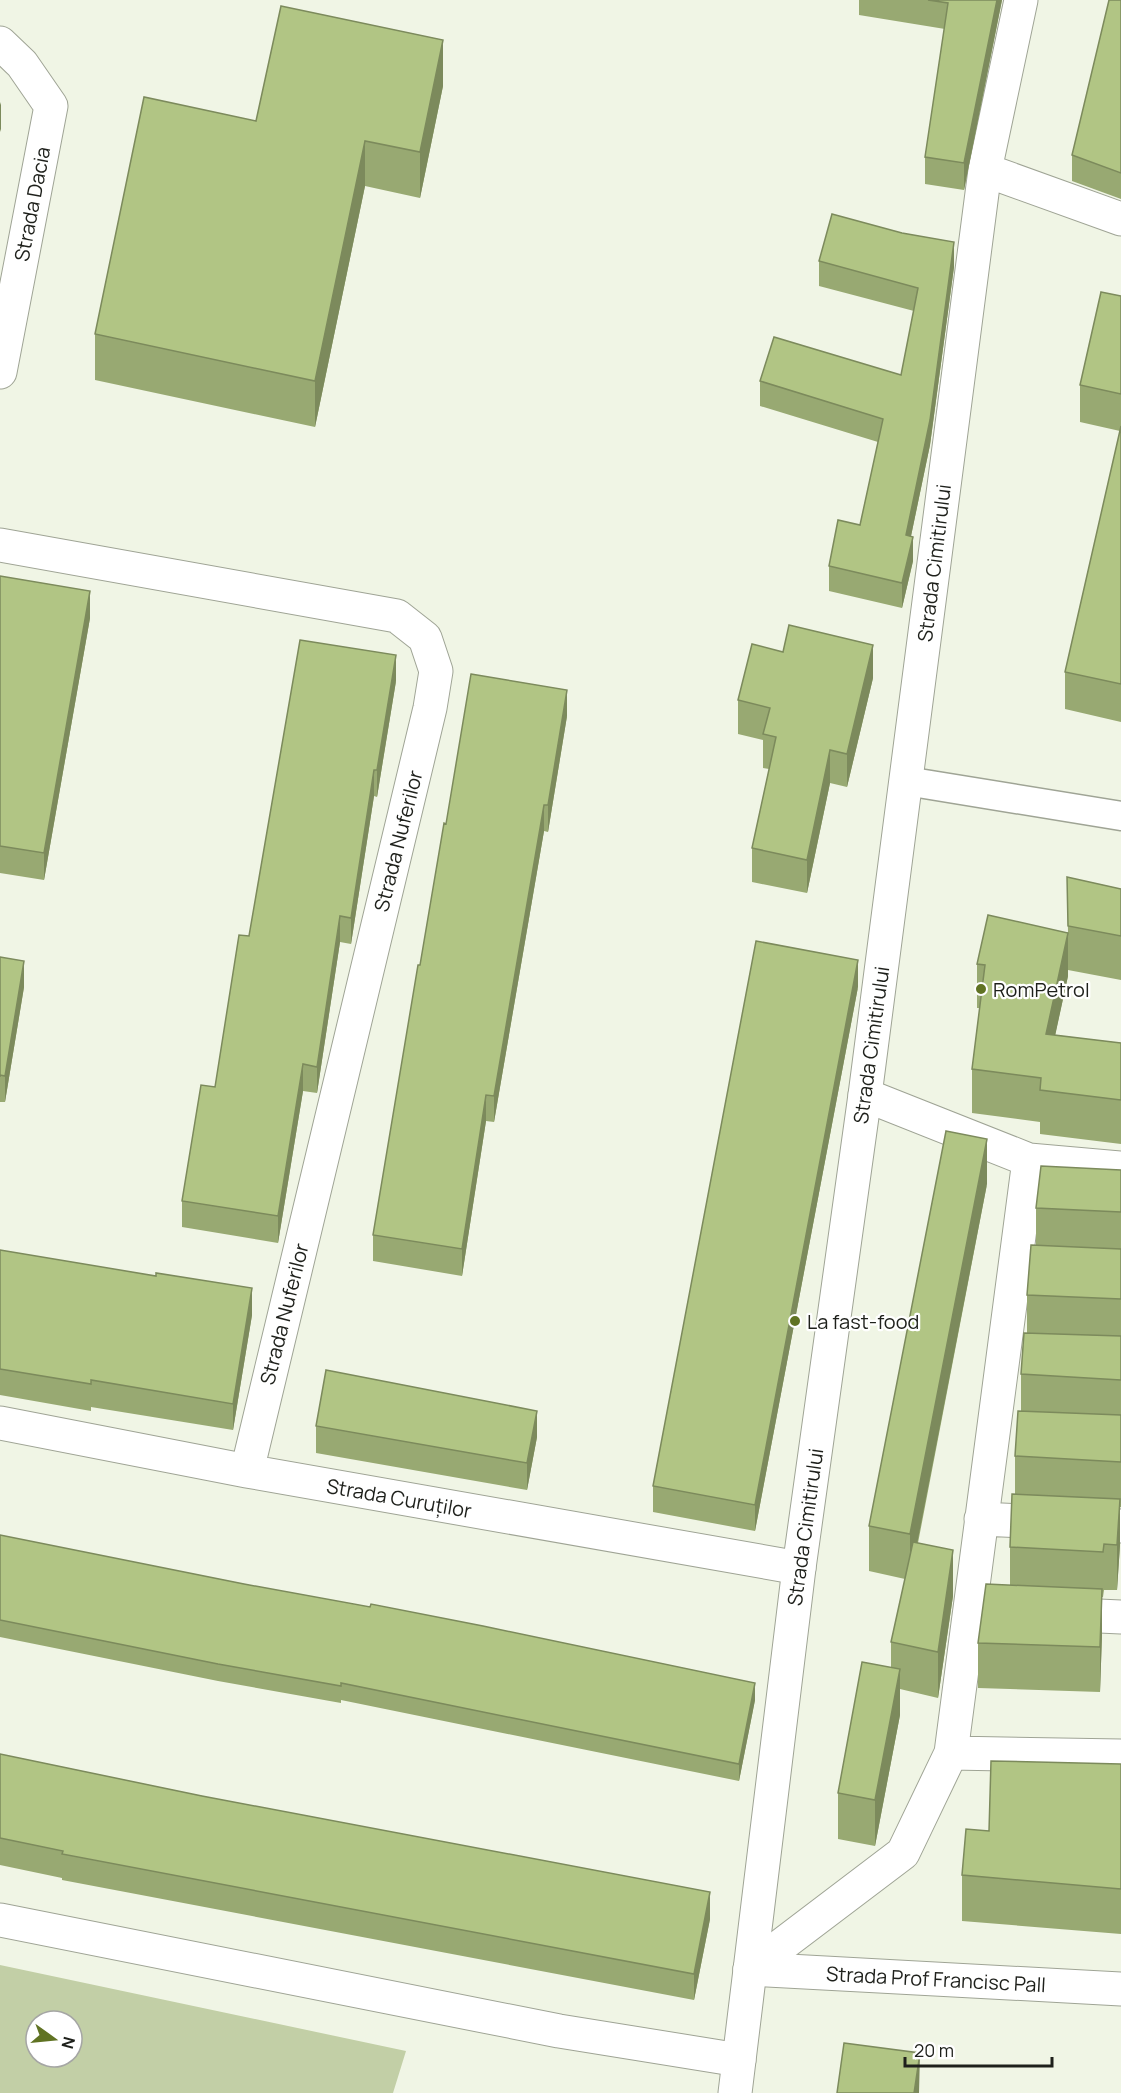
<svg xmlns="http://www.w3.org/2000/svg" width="1121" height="2093" font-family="Manrope,sans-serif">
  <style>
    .green { fill: #c2cfa6; fill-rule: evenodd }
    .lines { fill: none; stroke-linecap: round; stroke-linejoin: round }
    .service-casing { stroke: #9fa495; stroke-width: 31 }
    .pedestrian-casing { stroke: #9fa495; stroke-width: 35 }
    .minor-casing { stroke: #9fa495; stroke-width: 35 }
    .tertiary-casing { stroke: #9fa495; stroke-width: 35 }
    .service { stroke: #fff; stroke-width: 28 }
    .pedestrian { stroke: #fff; stroke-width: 33 }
    .minor { stroke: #fff; stroke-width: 33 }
    .tertiary { stroke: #fff; stroke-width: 33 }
    .wall { fill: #98a972 }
    .shaded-wall { fill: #7c8a5c }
    .building { fill: #b1c584; stroke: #7c8a5c; stroke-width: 1.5 }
    .poi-dot { fill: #607323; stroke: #fff; stroke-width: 2 }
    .labels { text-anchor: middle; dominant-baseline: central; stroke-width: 4.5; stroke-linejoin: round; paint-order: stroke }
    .street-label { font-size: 20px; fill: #1e201b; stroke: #fff }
    .poi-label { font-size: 20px; fill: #1e201b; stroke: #fff; text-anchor: start }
  </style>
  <rect width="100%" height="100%" fill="#f0f5e5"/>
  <path class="green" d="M0 1965 406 2051 393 2093H0ZM36 2021H72V2057H36Z"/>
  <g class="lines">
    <defs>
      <path id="service" d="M906 781 1121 816"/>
      <path id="pedestrian" d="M865 1095 1029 1160
        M1121 1168 1029 1160 951 1753 1121 1756
        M981 1519 1121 1526
        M1057 1614 1121 1617
        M750 1969 903 1853 951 1753"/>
      <path id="minor" d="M0 43 22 64 51 106 0 372
        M0 545 397 616 425 638 436 671 430 708 247 1471
        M0 1423 247 1471 799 1568
        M0 1920 559 2031 739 2060
        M750 1969 1121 1989"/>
      <path id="tertiary" d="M985 170 1121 219
        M735 2093 799 1568 865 1095 985 170 1021 0"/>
    </defs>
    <use href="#service" class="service-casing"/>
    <use href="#pedestrian" class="pedestrian-casing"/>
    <use href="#minor" class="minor-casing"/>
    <use href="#tertiary" class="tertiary-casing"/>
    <use href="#service" class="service"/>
    <use href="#pedestrian" class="pedestrian"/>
    <use href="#minor" class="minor"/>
    <use href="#tertiary" class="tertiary"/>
  </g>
  <path class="wall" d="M859 0H1002L964 190 925 184V157L945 29 859 15Z
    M1121 0V199L1072 181V155Z
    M443 86 420 198 365 186 315 427 95 380V334L256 121Z
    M819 261 954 267 930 445 911 536 913 561 902 608 829 591V566L860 525 878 442 760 406V381L901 375 914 311 819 286Z
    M1121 296V722L1065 709V672L1120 431 1080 422V385Z
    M0 576 90 618 44 880 0 873Z
    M873 678 847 787 830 783 807 893 752 882V848L769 769 763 768V740L738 734V700Z
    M396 681 377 797 374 796 351 944 340 942 317 1093 303 1091 278 1243 182 1227V1201L215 1087 249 936Z
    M567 716 548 832 544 831 494 1122 486 1121 462 1276 373 1261V1235L420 965 446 824Z
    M1067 877 1121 889V980L1068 970V959V976L1055 1035 1121 1043V1144L1040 1134V1122L972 1113V1069L980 1008H977V964L1068 932Z
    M0 957 24 987 5 1102H0Z
    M858 987 755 1531 653 1512V1486Z
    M1121 1170V1507H1120V1545L1117 1590H1104L1103 1597H1102V1635L1100 1692 978 1688V1643L1010 1585V1547L1015 1494V1456L1021 1411V1374L1027 1333V1295L1036 1245V1208Z
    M987 1184 918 1543 953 1596 938 1698 900 1689V1715L875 1846 838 1839V1793L891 1668V1642L905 1579 869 1571V1526Z
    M0 1250 252 1315 233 1430 91 1407V1411L0 1395Z
    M316 1426 537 1437 527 1490 316 1453Z
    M0 1535 755 1700 739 1781 341 1700V1703L218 1681 0 1637Z
    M0 1754 202 1796 710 1919 694 2000 62 1880V1878L0 1865Z
    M1121 1764V1934L962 1921V1875L989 1831Z"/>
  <path class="shaded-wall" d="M997 0H1002L964 190V163Z
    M443 40V86L420 198V152Z
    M1 102V129L0 132V105Z
    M365 141V186L315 427V381Z
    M954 242V267L930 445 906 560V535Z
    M913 537V561L902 608V583Z
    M90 591V618L44 880V853Z
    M873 645V678L847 787V754Z
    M396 655V681L377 797V770Z
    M567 690V716L548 832V805Z
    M830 750V783L807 893V860Z
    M374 770V796L351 944V918Z
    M544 805V831L494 1122V1096Z
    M340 916V942L317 1093V1067Z
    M1068 933V976L1046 1078V1034Z
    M858 960V987L755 1531V1505Z
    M24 961V987L5 1102V1076Z
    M303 1064V1091L278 1243V1216Z
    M486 1095V1121L462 1276V1249Z
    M987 1139V1184L910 1580V1534Z
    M252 1288V1315L233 1430V1404Z
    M537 1411V1437L527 1490V1463Z
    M1120 1499V1545L1117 1590V1545Z
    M953 1550V1596L938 1698V1652Z
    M1102 1589V1635L1100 1692V1647Z
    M900 1669V1715L875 1846V1800Z
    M755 1683V1700L739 1781V1764Z
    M710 1892V1919L694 2000V1974Z
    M920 2053 919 2093H914Z"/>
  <path class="building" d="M928 0H997L964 163 925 157 948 3Z
    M1109 0H1121V173L1072 155Z
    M281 6 443 40 420 152 365 141 315 381 95 334 144 97 256 121Z
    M832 214 902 233 954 242 930 420 906 535 913 537 902 583 829 566 838 520 860 525 883 419 760 381 774 337 901 375 918 288 819 261Z
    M1101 292 1121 296V394L1080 385Z
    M1121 426V684L1065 672Z
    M0 576 90 591 44 853 0 846Z
    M789 625 873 645 847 754 830 750 807 860 752 848 776 737 763 734 770 708 738 700 752 644 783 652Z
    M300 640 396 655 377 770H374L351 918 340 916 317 1067 303 1064 278 1216 182 1201 201 1085 215 1087 239 935 249 936Z
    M471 674 567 690 548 805H544L494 1096 486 1095 462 1249 373 1235 418 965H420L444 823 446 824Z
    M1067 877 1121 889V936L1068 926Z
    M988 915 1068 933 1046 1034 1121 1043V1100L1040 1090 1041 1078 972 1069 985 965 977 964Z
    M756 941 858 960 755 1505 653 1486Z
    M0 957 24 961 5 1076 0 1075V1077Z
    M946 1131 987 1139 910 1534 869 1526Z
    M1041 1166 1121 1170V1212L1036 1208Z
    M1031 1245 1121 1249V1299L1027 1295Z
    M0 1250 156 1276V1273L252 1288 233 1404 91 1380V1384L0 1369Z
    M1024 1333 1121 1336V1380L1021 1374Z
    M326 1370 537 1411 527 1463 316 1426Z
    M1018 1411 1121 1415V1462L1015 1456Z
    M1012 1494 1120 1499 1117 1545 1104 1544 1103 1552 1010 1547Z
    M0 1535 244 1584 370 1607 371 1604 483 1626 755 1683 739 1764 341 1683V1686L218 1664 0 1620Z
    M913 1542 953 1550 938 1652 891 1642Z
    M986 1584 1102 1589 1100 1647 978 1643Z
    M862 1662 900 1669 875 1800 838 1793Z
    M0 1754 202 1796 710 1892 694 1974 62 1854 63 1851 0 1838Z
    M991 1761 1121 1764V1889L962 1875 966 1829 989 1831Z
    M844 2043 920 2053 914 2093H837Z"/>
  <g class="poi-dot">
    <circle cx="981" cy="989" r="6"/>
    <circle cx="795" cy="1321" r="6"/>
  </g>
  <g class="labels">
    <g class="street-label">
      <text transform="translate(32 204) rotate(-79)">Strada Dacia</text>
      <text transform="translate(934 563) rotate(-83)">Strada Cimitirului</text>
      <text transform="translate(398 841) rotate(-76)">Strada Nuferilor</text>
      <text transform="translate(871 1045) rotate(-82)">Strada Cimitirului</text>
      <text transform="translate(284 1314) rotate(-76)">Strada Nuferilor</text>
      <text transform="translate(399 1498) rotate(10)">Strada Curuților</text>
      <text transform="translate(805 1527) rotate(-82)">Strada Cimitirului</text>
      <text transform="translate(936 1979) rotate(3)">Strada Prof Francisc Pall</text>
    </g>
    <g class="poi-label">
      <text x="993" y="989">RomPetrol</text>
      <text x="807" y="1321">La fast-food</text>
    </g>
  </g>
  <g transform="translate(54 2039) rotate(105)"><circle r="28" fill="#ffffff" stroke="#a5a6a4" stroke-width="1.5"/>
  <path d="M0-4.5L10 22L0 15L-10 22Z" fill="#607323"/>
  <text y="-9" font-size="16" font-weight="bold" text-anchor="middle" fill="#1e201b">N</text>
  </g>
  <path d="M905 2057v9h147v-9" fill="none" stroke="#1e201b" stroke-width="3"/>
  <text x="914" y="2057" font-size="18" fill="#1e201b" stroke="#ffffff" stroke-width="4.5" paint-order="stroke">20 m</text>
</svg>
